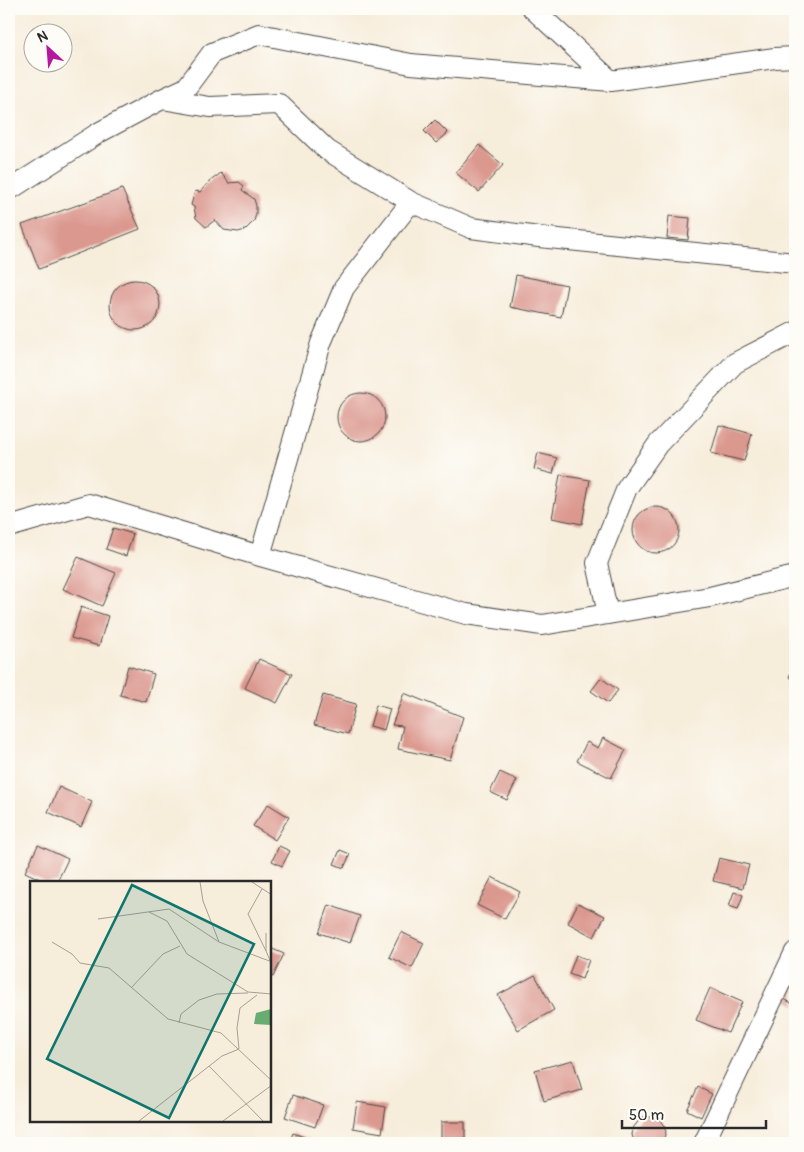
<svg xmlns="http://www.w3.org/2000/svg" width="804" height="1152" font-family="Pangolin,sans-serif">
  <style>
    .building { fill: #db988f }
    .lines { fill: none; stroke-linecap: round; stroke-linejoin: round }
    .street-casing { stroke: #4a4845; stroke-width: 22 }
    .street { stroke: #fff; stroke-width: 20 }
    .inset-road { fill: none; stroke: #a59f95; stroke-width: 1 }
    .view { fill: #0f766e; fill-opacity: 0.15; stroke: #0f766e; stroke-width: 2.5 }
    .inset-edge { fill: none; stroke: #2b2b2b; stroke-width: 2.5 }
  </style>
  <rect width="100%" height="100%" fill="#fdfcf7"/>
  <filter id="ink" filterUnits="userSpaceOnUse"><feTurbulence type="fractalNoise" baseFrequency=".02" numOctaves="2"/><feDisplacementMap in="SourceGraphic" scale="10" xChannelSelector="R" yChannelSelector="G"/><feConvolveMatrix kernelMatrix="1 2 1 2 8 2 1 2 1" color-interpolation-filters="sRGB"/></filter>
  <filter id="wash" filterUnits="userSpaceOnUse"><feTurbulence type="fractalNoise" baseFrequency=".0096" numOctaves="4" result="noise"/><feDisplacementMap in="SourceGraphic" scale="20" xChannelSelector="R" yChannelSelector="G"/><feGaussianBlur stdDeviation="1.12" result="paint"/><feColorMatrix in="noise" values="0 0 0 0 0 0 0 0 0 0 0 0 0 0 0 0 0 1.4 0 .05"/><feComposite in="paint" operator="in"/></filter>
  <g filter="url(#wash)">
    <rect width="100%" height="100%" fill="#f7eddb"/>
    <g id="blocks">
      <path class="building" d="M435 120 448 133 436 143 424 131Z
        M479 145 503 165 479 192 456 173Z
        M221 173 229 183 239 182 244 186 242 190 254 199 256 206V214L254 221 245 230 238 232 224 230 215 220 206 227 196 218 194 207 191 205 195 191 200 192 209 182Z
        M122 189 140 229 39 269 22 225Z
        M669 216 690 218 688 240 667 238Z
        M516 275 567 285 561 317 510 307Z
        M110 305a25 25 0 1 1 50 0a25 25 0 1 1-50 0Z
        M337 417a24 24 0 1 1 48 0a24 24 0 1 1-48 0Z
        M719 425 752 434 744 461 711 453Z
        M538 453 557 458 553 474 534 469Z
        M560 475 590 480 582 524 552 518Z
        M633 530a23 23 0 1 1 46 0a23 23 0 1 1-46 0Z
        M113 528 133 534 126 556 106 549Z
        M78 557 116 573 102 606 63 589Z
        M81 607 108 616 99 646 71 638Z
        M259 659 292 674 277 703 245 688Z
        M795 663V680L789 677Z
        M128 666 154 674 146 702 120 695Z
        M601 678 618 690 608 703 591 691Z
        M404 693 463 717 450 760 398 749 403 726 392 725Z
        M323 695 356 704 348 734 314 725Z
        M376 705 390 709 384 730 370 726Z
        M603 738 626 750 611 778 577 761 587 742 598 748Z
        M500 772 517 780 507 800 490 792Z
        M59 787 92 802 81 827 48 812Z
        M268 804 289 817 275 840 253 826Z
        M38 845 68 859 57 882H46L25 872Z
        M279 846 290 851 282 866 272 861Z
        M340 850 350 854 344 868 334 864Z
        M719 858 749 865 743 888 713 881Z
        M492 877 520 892 505 919 477 905Z
        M734 892 743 895 738 909 729 906Z
        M578 903 605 916 594 937 568 923Z
        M329 905 360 916 350 943 319 933Z
        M401 932 424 943 412 968 389 957Z
        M270 948 284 954 273 977 270 976Z
        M576 955 589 960 582 979 569 974Z
        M535 975 554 1010 518 1030 498 995Z
        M791 982 795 984V1005L782 998Z
        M710 988 742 1002 728 1033 696 1020Z
        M573 1060 582 1090 544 1101 535 1070Z
        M698 1087 712 1094 701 1117 687 1110Z
        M293 1095 323 1105 315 1127 285 1117Z
        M357 1102 386 1107 382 1133 353 1128Z
        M647 1116 660 1120 664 1126 666 1132 662 1143H636L634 1141 632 1135 633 1128 641 1118Z
        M441 1122H465V1143H441Z
        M293 1133 321 1143H289Z"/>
    </g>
  </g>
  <g filter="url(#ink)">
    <use href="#blocks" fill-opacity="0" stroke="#4a4845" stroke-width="1"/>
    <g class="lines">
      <defs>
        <path id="street" d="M533 9 611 81 775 58 795 57
          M162 99 210 107 279 104 327 150 411 202 471 228 539 237 795 263
          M9 190 100 132 162 99 186 88 212 53 259 34 411 64 611 81
          M9 527 89 504 260 556 466 614 542 625 710 597 795 576
          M260 556 321 343 344 288 411 202
          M608 614 597 563 627 488 658 444 735 363 795 332
          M704 1143 795 952"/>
      </defs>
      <use href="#street" class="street-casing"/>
      <use href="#street" class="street"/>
    </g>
  </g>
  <g transform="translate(30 881)">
    <rect width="241" height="241" fill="#f7eddb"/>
    <path d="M241 128V144L224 143 226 132Z" fill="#68ac71"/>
    <path class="inset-road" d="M170 1 173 20 189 61 242 81M222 1 242 14M232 8 218 33 236 70M119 31 137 40 157 73 218 111 242 113M68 38 139 28 189 61M236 52V70L242 84M22 61 42 73 50 82 79 87 138 138 191 152 242 200M101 107 133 73 150 65M149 142 151 133 169 119 187 113 218 112M179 185 233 240M109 240 192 175 209 168 207 147 210 127 227 114M193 240 242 204"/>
    <path class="view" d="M102 4 224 63 139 237 17 178Z"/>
    <rect width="241" height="241" class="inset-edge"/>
  </g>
  <rect width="804" height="1152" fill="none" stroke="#fdfcf7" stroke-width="30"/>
  <g transform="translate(48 48) rotate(334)"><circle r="24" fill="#fdfcf7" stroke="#a9a8a5"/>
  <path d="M0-4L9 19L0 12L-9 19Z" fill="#b5179e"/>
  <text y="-8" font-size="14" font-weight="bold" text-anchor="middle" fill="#2b2b2b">N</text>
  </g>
  <path d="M622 1120v8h144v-8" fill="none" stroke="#2b2b2b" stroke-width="2.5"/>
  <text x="629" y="1120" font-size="15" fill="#2b2b2b" stroke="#fdfcf7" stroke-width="4" paint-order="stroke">50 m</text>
</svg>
